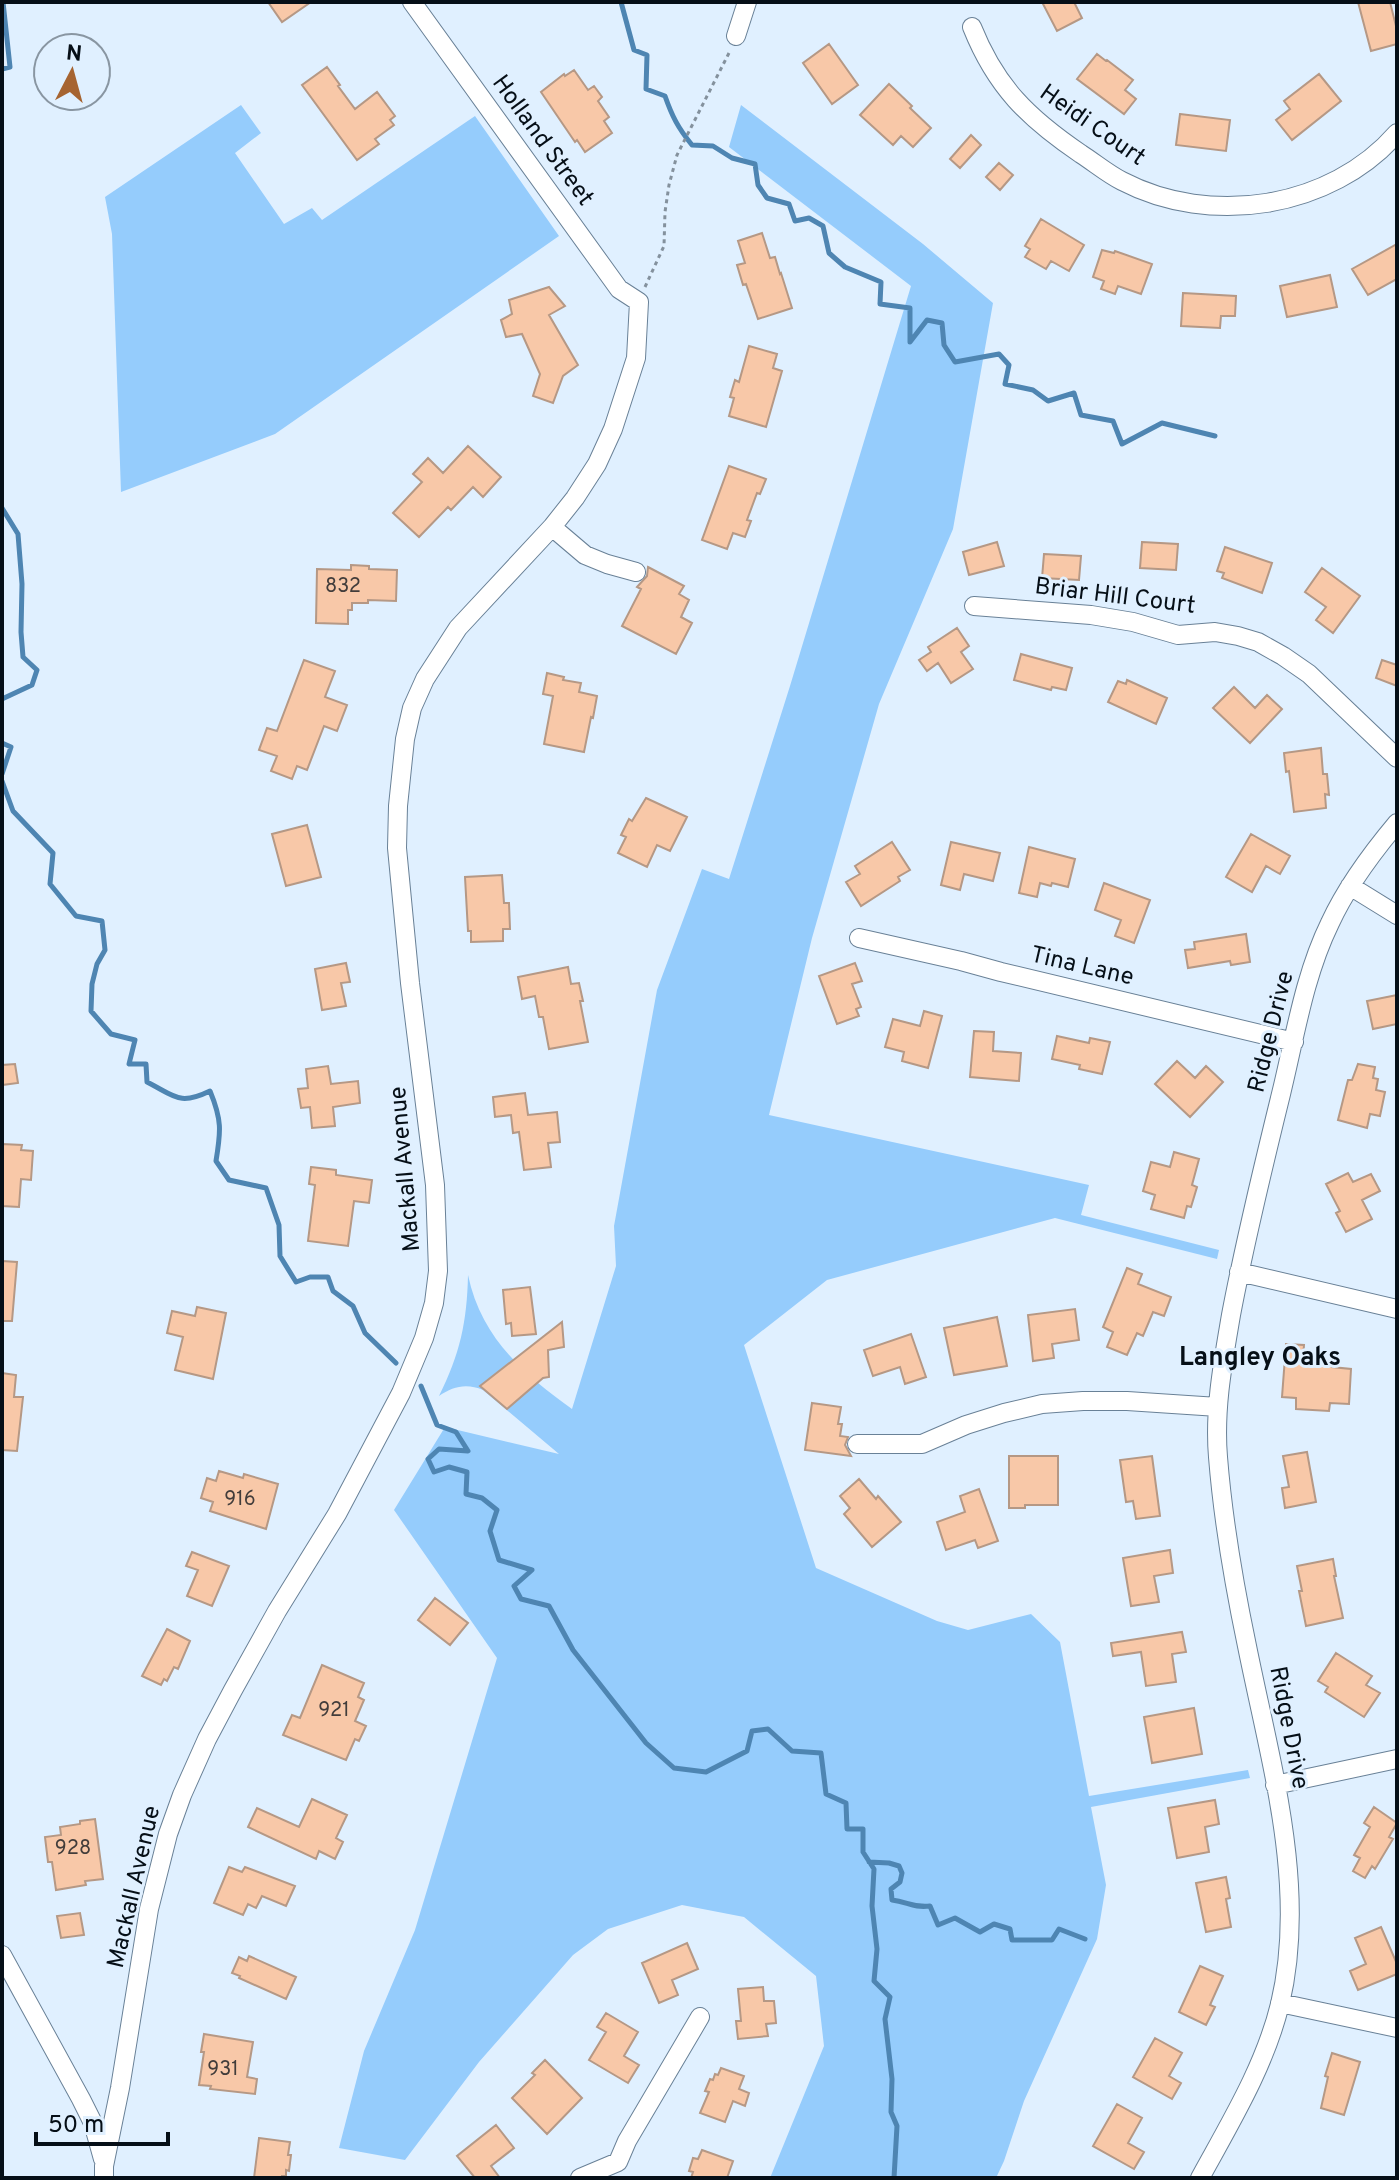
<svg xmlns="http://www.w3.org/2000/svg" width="1399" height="2180" font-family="Overpass,sans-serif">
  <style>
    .green { fill: #95ccfc }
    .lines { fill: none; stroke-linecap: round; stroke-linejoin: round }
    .stream { stroke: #4e85b2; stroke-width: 5 }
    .building { fill: #f8c8a8; stroke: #b59885; stroke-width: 2 }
    .minor-casing { stroke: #698197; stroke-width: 20 }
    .path { stroke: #84919d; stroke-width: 3; stroke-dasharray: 4 4; stroke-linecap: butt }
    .minor { stroke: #fff; stroke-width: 18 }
    .labels { text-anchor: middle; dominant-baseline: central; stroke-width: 6; stroke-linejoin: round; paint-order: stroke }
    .number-label { font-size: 20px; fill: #423d3b }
    .street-label { font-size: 24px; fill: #060f17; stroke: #e0f0ff }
    .neighbourhood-label { font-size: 26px; font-weight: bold; fill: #060f17; stroke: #e0f0ff }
  </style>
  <rect width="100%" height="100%" fill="#e0f0ff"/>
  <path class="green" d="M241 105 261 133 235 153 284 224 312 208 322 220 475 116 559 236 275 434 121 492 112 234 105 197Z
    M741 105 923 244 993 303 953 529 879 704 812 938 769 1115 1089 1185 1081 1215 1219 1250 1217 1259 1055 1218 827 1280 744 1345 816 1568 937 1621 968 1630 1031 1614 1060 1642 1089 1796 1248 1770 1250 1778 1091 1807 1106 1885 1097 1939 1024 2101 1004 2161 996 2178H770L824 2046 816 1976 744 1917 682 1905 608 1929 573 1955 479 2062 405 2160 339 2148 364 2051 415 1930 497 1658 394 1510 445 1427 559 1454 483 1390C467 1383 453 1386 439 1396 460 1354 467 1322 468 1275 481 1337 523 1374 572 1409L616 1266 614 1226 657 990 702 869 729 879 790 686 911 286 729 147Z"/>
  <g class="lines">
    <path class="stream" d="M621 2 634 50 647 55 646 89 665 96C672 116 678 128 692 145L713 146 732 158 755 164 758 185 767 198 789 204 795 221 809 218 823 226 829 253 845 267 881 282 880 304 910 308V342L927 320 942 323 944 345 955 362 999 354 1009 365 1005 384 1033 390 1048 401 1074 393 1081 415 1113 421 1122 444 1162 423 1215 436
      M2 69 10 67 3 2
      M2 508 18 534 22 584 21 632 23 657 37 670 32 685 2 699
      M2 743 11 747 2 774
      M2 781 13 811 53 853 50 884 76 916 102 921 105 950 97 964 92 984 91 1011 111 1034 135 1040 129 1064H146L147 1082C175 1096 179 1106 210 1091 222 1120 221 1131 216 1161L229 1180 266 1188 279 1225 280 1256 296 1282 310 1277H328L333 1291 353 1306 365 1333 396 1363
      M421 1386 437 1425 456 1432 468 1451 439 1449 428 1459 434 1472 449 1467 467 1472 466 1494 482 1498 497 1510 490 1531 499 1560 532 1570 514 1586 521 1599 549 1606 573 1650 646 1743 674 1768 706 1772 747 1751 752 1731 768 1729 792 1751 821 1753 826 1794 846 1803 847 1829H863V1852L874 1869 872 1906 877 1949 874 1981 890 1997 885 2019 892 2079 891 2112 897 2126 894 2178
      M869 1862 889 1863 899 1866 902 1873 900 1882 891 1889 892 1900C908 1902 913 1908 930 1906L938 1925 955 1918 980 1932 994 1924 1010 1929 1012 1940H1052L1059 1929 1085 1939"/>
  </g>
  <path class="building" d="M268 2H311L282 22Z
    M1042 2H1074L1082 18 1057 31Z
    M1358 2H1390L1397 30V44L1371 51Z
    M829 44 858 85 832 104 803 63Z
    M1097 54 1106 61 1107 60 1133 80 1125 90 1136 99 1124 114 1077 79Z
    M327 67 340 85 338 86 355 109 377 92 395 116 390 120 394 125 375 139 379 144 357 160 302 85Z
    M574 70 588 90 594 86 602 97 598 101 609 117 604 121 612 133 585 152 577 140 575 142 541 92 564 74 565 76Z
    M1319 74 1341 101 1292 140 1276 120 1290 109 1284 101Z
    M889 84 912 106 910 108 931 128 913 147 901 136 893 145 860 115Z
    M1180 114 1230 120 1226 151 1176 145Z
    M971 135 981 145 960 168 950 159Z
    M999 163 1013 175 1000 190 986 177Z
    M1041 219 1084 245 1069 271 1051 261 1046 269 1025 257 1030 249 1025 246Z
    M762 233 770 258 775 257 780 274 781 273 792 308 758 319 746 284 743 285 737 265 745 263 738 241Z
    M1397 244V279L1368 295 1352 269Z
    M1102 250 1114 253 1115 251 1152 264 1141 294 1118 286 1115 294 1101 289 1104 281 1093 277Z
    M1330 275 1337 307 1287 317 1280 286Z
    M549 287 565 306 549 315 578 365 563 376 553 403 533 396 540 374 522 334 506 337 501 320 512 314 509 300Z
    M1183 293 1236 296 1235 316H1221L1220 328 1181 326Z
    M749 346 777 354 773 368 782 371 766 427 729 416 734 398 730 397 735 380 739 382Z
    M468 446 501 477 483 497 473 487 451 510 448 507 419 537 393 513 422 482 413 474 428 458 443 473Z
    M729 466 766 479 760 494 757 493 747 520 751 521 745 537 733 533 727 549 702 540Z
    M997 542 1004 566 969 575 963 552Z
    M1142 542 1178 544 1176 570 1140 568Z
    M1225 547 1272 563 1262 593 1222 578 1224 573 1217 571Z
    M1044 554 1081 556 1079 580 1042 578Z
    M351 565 369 566V569L397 570 396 601 368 600V603H352V610H348V624L316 623 317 569 351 570Z
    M648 567 684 586 679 594 689 600 681 617 692 623 676 654 622 626 641 589 637 587 647 576Z
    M1322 568 1360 596 1333 633 1316 620 1326 607 1305 592Z
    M957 628 969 646 961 652 973 669 951 683 938 663 927 671 919 660 931 652 928 647Z
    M1021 654 1072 668 1066 690 1052 687 1051 690 1014 680Z
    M304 660 335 671 325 697 347 705 337 731 324 726 307 770 297 766 292 779 271 771 277 756 259 750 267 728 277 731Z
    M1382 660 1397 665V686L1376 678Z
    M547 673 564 677 563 680 581 683 579 692 597 696 593 718 591 717 584 752 544 744 553 696 543 694Z
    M1127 680 1167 698 1156 724 1108 702 1118 681 1126 684Z
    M1234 687 1255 708 1267 695 1282 709 1250 743 1213 708Z
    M1321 748 1323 774H1327L1329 795 1325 794 1326 808 1294 812 1289 771 1286 772 1284 753Z
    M646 798 687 817 670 851 657 845 647 867 618 853 626 837 621 835 629 819 632 821Z
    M307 825 321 877 286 886 272 834Z
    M1251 834 1290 856 1280 874 1266 866 1252 892 1226 877Z
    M892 842 910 870 898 877 900 881 861 906 846 882 860 874 855 866Z
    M951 842 1000 853 993 881 964 874 960 890 941 885Z
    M1029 847 1075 859 1068 887 1052 883 1051 886 1040 883 1037 897 1019 893Z
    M502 875 504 903H509L510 929H503V941L471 942V931H468L465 877Z
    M1104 883 1150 900 1134 943 1115 936 1121 920 1095 910Z
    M1246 934 1250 962 1231 965 1230 961 1188 968 1185 950 1195 949 1194 942Z
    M346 963 350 982 341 983 346 1006 322 1010 315 969Z
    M855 963 862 981 852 984 861 1007 856 1009 859 1016 837 1024 819 976Z
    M568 967 571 984 579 983 583 1001H580L588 1042 549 1049 543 1017H539L535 996 522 999 518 977Z
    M1397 995V1024L1373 1029 1367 1001Z
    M924 1011 942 1016 928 1068 902 1061 904 1052 885 1047 893 1019 920 1026Z
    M974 1031 994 1032 993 1051 1021 1053 1019 1081 970 1077Z
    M1057 1036 1089 1043 1090 1038 1110 1042 1102 1074 1079 1069 1080 1065 1052 1059Z
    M1177 1061 1195 1078 1206 1066 1223 1082 1190 1117 1155 1084Z
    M15 1064 18 1083 2 1085V1065Z
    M1358 1064 1375 1067 1373 1078 1378 1079 1376 1090 1385 1092 1380 1116 1370 1114 1367 1128 1338 1120 1348 1080H1352Z
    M328 1066 331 1084 358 1081 360 1103 333 1107 335 1126 312 1128 310 1107 301 1108 298 1089 308 1088 306 1069Z
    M525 1093 528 1115 557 1112 560 1142 548 1143 551 1167 524 1170 519 1132 513 1133 511 1115 495 1117 493 1097Z
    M2 1144 22 1145 21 1150 33 1151 31 1180 21 1179 19 1207 2 1206Z
    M1174 1152 1199 1159 1192 1185 1197 1187 1191 1207 1187 1206 1184 1218 1151 1209 1155 1195 1143 1191 1151 1162 1170 1167Z
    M311 1167 336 1170V1175L372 1180 369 1203 354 1201 348 1246 308 1241 315 1185 309 1184Z
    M1348 1173 1353 1182 1371 1174 1380 1191 1362 1200 1372 1219 1346 1232 1336 1213 1340 1211 1326 1184Z
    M2 1261 17 1262 12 1321H2Z
    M1127 1268 1142 1274 1138 1284 1171 1297 1164 1316 1153 1312 1143 1336 1137 1333 1127 1355 1107 1347 1113 1332 1103 1327Z
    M530 1287 536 1334 512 1336 511 1323 506 1324 503 1290Z
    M197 1307 226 1313 213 1379 175 1370 183 1337 167 1333 172 1311 195 1316Z
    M1075 1309 1079 1340 1052 1344 1054 1358 1033 1361 1028 1315Z
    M997 1317 1007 1366 954 1375 944 1328Z
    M562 1322 564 1347 548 1350 549 1377 543 1378 507 1409 480 1386Z
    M911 1334 926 1377 905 1384 900 1367 873 1376 864 1350Z
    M1286 1344 1304 1345 1303 1358 1333 1360 1332 1367 1351 1369 1349 1404 1330 1403 1329 1411 1296 1409V1398L1282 1397Z
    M2 1373 16 1375 14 1397H23L17 1451 2 1450Z
    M812 1403 841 1407 838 1424H842L840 1436 848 1437 845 1445 851 1456 805 1450Z
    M1307 1452 1316 1502 1285 1508 1282 1488 1289 1487 1283 1456Z
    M1009 1456H1058V1505H1025V1508H1009Z
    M1152 1456 1160 1516 1136 1519 1133 1501 1126 1502 1120 1460Z
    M219 1471 243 1478 244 1474 278 1484 266 1529 210 1511 213 1502 201 1498 207 1478 216 1481Z
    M859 1479 876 1499 878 1496 901 1522 872 1547 844 1514 850 1508 840 1496Z
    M979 1489 998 1541 978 1548 975 1540 946 1550 937 1522 965 1512 960 1496Z
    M1170 1550 1173 1573 1154 1576 1159 1602 1131 1606 1123 1558Z
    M192 1552 229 1566 212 1606 187 1596 198 1570 186 1566Z
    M1333 1559 1336 1576H1334L1343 1618 1306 1626 1299 1591H1302L1297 1566Z
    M435 1598 468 1623 450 1645 418 1620Z
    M167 1629 190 1641 178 1669 174 1667 167 1681 164 1679 161 1685 142 1676Z
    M1182 1632 1186 1652 1172 1654 1176 1682 1146 1686 1141 1652 1113 1656 1111 1643Z
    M1336 1653 1372 1676 1366 1685 1380 1693 1364 1717 1325 1692 1328 1687 1318 1681Z
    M322 1665 364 1683 358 1697 364 1700 355 1721 366 1726 359 1741 355 1739 346 1760 283 1735 292 1715 300 1718Z
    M1194 1708 1202 1754 1152 1763 1144 1717Z
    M312 1799 347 1815 336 1838 343 1842 335 1859 319 1851 316 1859 248 1827 257 1808 299 1827Z
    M1215 1800 1219 1824 1205 1827 1209 1852 1177 1858 1168 1808Z
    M1374 1807 1397 1823 1389 1837 1393 1839 1375 1869 1372 1866 1365 1878 1353 1871 1360 1858 1354 1855 1370 1827 1364 1823Z
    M95 1819 103 1879 85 1881 86 1885 56 1890 52 1862H48L45 1837 61 1835 60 1827 80 1824V1821Z
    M229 1867 242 1872 245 1867 295 1886 286 1906 262 1896 256 1908 248 1904 243 1915 214 1903Z
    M1226 1877 1230 1898 1226 1899 1231 1927 1206 1932 1196 1883Z
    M80 1913 84 1935 61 1938 57 1916Z
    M1381 1927 1397 1964V1974L1358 1990 1350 1971 1366 1964 1355 1938Z
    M687 1943 698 1969 672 1980 678 1995 659 2003 642 1963Z
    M249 1956 296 1977 286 1999 239 1978 240 1976 232 1973 239 1957 247 1961Z
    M1200 1966 1223 1976 1210 2005 1215 2007 1206 2025 1179 2012Z
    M763 1987 764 2001H774L776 2023 766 2024 768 2036 738 2039 736 2021H741L738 1989Z
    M606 2013 638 2032 624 2056 639 2065 628 2083 589 2060 606 2032 597 2027Z
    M204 2034 253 2042 247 2077 257 2079 255 2094 210 2089 211 2086 199 2085 204 2052H201Z
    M1155 2038 1182 2053 1169 2076 1181 2083 1172 2099 1133 2077Z
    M1332 2053 1360 2062 1344 2115 1321 2108 1328 2077 1325 2076Z
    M545 2060 582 2098 547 2134 512 2098 535 2075 532 2073Z
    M721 2068 744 2076 739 2089 749 2093 745 2106 733 2101 725 2122 700 2113 709 2092 705 2091 710 2079 713 2080 715 2074 718 2075Z
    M1117 2104 1142 2118 1128 2143 1144 2152 1134 2169 1093 2146Z
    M496 2125 514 2148 491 2166 500 2178H475L457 2156Z
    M259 2138 290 2142 288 2155H291L289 2171 286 2170V2176H282V2178H254Z
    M702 2150 733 2161 727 2178H691L693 2172 689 2171 693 2158 698 2159Z"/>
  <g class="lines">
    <defs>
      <path id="minor" d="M972 27C996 87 1028 118 1081 154 1095 163 1108 174 1122 181 1210 227 1331 209 1397 133
        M736 36 747 2
        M552 527 585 555 607 564 636 572
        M974 606 1091 615 1133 622 1178 635 1215 632 1238 636 1258 642 1283 656 1309 674 1397 758
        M1350 886 1397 915
        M859 938 961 961 1001 972 1294 1042
        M1239 1272 1397 1309
        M857 1444H922L966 1425 1004 1413 1042 1404 1083 1401H1127L1218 1407
        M1275 1785 1397 1759
        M2 1955 81 2099 93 2123 103 2159
        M1280 2003 1397 2028
        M104 2178V2166L120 2088 149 1909 168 1834 182 1795 207 1739 233 1690 277 1611 337 1514 401 1393 424 1338 434 1303 438 1271 435 1185 410 983 397 848 398 806 405 739 412 708 425 679 458 628 552 527 575 498 597 464 613 429 636 358 639 302 619 289 412 2
        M580 2178 618 2162 627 2141 700 2017
        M1200 2178C1230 2123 1265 2066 1280 2004 1308 1887 1270 1761 1247 1646 1234 1584 1223 1520 1218 1457 1214 1409 1223 1362 1231 1315 1245 1241 1263 1167 1281 1094 1295 1037 1304 976 1330 923 1347 886 1371 854 1397 823"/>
    </defs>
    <use href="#minor" class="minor-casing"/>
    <path class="path" d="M645 287 664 246 665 212 669 185 677 155 729 53"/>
    <use href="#minor" class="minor"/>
  </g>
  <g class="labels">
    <g class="number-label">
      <text x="343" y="587">832</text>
      <text x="240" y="1500">916</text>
      <text x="334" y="1711">921</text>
      <text x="73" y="1849">928</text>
      <text x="223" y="2070">931</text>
    </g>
    <g class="street-label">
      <text transform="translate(1092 126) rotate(35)">Heidi Court</text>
      <text transform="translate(542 141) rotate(54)">Holland Street</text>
      <text transform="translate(1115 597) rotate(7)">Briar Hill Court</text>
      <text transform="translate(1082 967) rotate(13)">Tina Lane</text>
      <text transform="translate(1272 1032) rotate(-76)">Ridge Drive</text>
      <text transform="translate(406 1169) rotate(-95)">Mackall Avenue</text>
      <text transform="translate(1288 1728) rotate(79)">Ridge Drive</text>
      <text transform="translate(135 1887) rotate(-77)">Mackall Avenue</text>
    </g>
    <g class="neighbourhood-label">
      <text x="1260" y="1358">Langley Oaks</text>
    </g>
  </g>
  <rect width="1399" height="2180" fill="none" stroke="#060f17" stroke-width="8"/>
  <g transform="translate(72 72) rotate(6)"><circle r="38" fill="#e0f0ff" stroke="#8996a2" stroke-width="2"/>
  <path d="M0-6L14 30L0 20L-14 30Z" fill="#a66431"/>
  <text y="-12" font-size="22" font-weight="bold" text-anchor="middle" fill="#060f17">N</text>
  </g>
  <path d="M36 2132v12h132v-12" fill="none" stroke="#060f17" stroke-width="4"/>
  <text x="48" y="2132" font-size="24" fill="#060f17" stroke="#e0f0ff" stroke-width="6" paint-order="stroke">50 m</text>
</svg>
